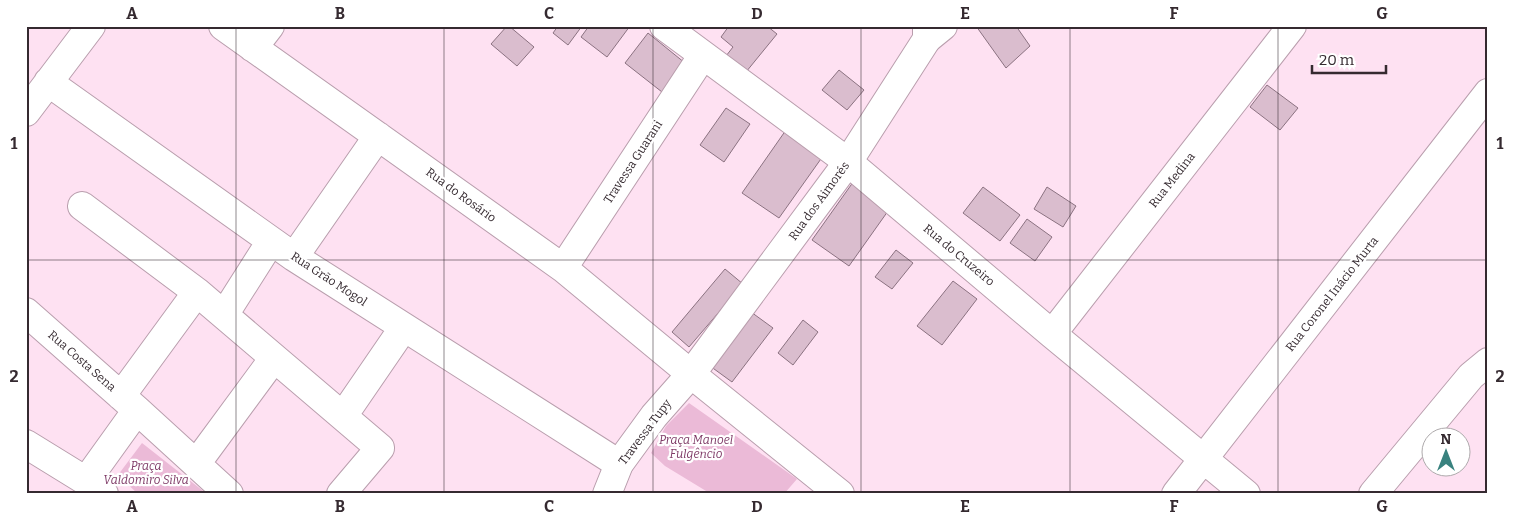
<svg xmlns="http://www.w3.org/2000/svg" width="1514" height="520" font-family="Bitter,serif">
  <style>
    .green { fill: #ebbad7 }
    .building { fill: #dabdce; stroke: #8b7281 }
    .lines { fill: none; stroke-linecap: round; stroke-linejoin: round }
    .minor-casing { stroke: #b99ead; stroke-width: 30 }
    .major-casing { stroke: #b99ead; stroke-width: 30 }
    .minor { stroke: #fff; stroke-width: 28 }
    .major { stroke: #fff; stroke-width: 28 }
    .grid { fill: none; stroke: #352a30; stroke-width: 1; stroke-opacity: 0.55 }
    .labels { text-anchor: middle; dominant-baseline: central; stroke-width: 4.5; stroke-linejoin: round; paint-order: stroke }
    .street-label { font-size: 12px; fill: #352a30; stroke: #fff }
    .park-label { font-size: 12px; font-style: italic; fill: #7f3b67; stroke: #fff }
    .neatline { fill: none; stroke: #352a30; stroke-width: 2 }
    .grid-label { font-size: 16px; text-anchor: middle; font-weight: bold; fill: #352a30 }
  </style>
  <rect width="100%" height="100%" fill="#fee1f2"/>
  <path class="green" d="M689 403 797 479 784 494H711L665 466 651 453 666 426Z
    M142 443 207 494H138L118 475Z"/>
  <path class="building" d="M507 26H509L534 47 517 66 491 44Z
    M558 26H582L568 45 553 33Z
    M589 26H630L607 57 581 37Z
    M729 26H767L777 34 746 72 726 56 733 47 721 37Z
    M976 26H1016L1030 46 1006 68Z
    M648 33 685 63 662 92 625 63Z
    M839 70 864 90 847 110 822 90Z
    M1267 85 1298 108 1280 130 1250 107Z
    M726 108 750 124 724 162 700 145Z
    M786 130 823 156 779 218 742 193Z
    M856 178 893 204 849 266 812 240Z
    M983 187 1020 215 1000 241 963 213Z
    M1047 187 1076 206 1063 227 1034 209Z
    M1027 219 1052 237 1035 261 1010 243Z
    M896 250 913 263 892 289 875 277Z
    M725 269 743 284 689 347 672 332Z
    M953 281 977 299 942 345 917 326Z
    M751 312 773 328 732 382 710 366Z
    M803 320 818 332 793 365 778 353Z"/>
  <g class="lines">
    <defs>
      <path id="minor" d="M223 26 563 268 691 374 840 494
        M664 26 848 162 1052 334 1246 494
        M927 39 943 26
        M253 48 270 26
        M48 82 294 257 619 464
        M26 112 91 26
        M82 206 197 292 380 448 341 494
        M294 257 378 136
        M563 268 703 55
        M26 312 137 410 229 494
        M224 315 271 241
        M1052 334 1292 26
        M121 396 197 292
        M343 416 404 327
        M26 444 86 481 104 494
        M196 464 274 358
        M86 481 137 410
        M1176 494 1488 93
        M1373 494 1471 376 1488 362"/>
      <path id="major" d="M607 494 619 464 654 416 691 374 848 162 927 39V26"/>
    </defs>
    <use href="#minor" class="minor-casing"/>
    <use href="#major" class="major-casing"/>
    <use href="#minor" class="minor"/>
    <use href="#major" class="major"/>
  </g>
  <path class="grid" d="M236 26V494M444 26V494M653 26V494M861 26V494M1070 26V494M1278 26V494M26 260H1488"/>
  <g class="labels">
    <g class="street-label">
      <text transform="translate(633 162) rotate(-57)">Travessa Guarani</text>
      <text transform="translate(1172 180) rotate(-52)">Rua Medina</text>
      <text transform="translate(461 195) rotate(36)">Rua do Rosário</text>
      <text transform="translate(819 201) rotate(-54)">Rua dos Aimorés</text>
      <text transform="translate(959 255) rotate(40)">Rua do Cruzeiro</text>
      <text transform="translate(329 279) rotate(33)">Rua Grão Mogol</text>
      <text transform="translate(1332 294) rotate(-52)">Rua Coronel Inácio Murta</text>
      <text transform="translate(82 361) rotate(41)">Rua Costa Sena</text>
      <text transform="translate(645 432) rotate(-53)">Travessa Tupy</text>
    </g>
    <g class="park-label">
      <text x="696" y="440">Praça Manoel<tspan x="696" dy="14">Fulgêncio</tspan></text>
      <text x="146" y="466">Praça<tspan x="146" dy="14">Valdomiro Silva</tspan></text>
    </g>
  </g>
  <rect width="1514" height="520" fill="none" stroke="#ffffff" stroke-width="55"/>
  <g transform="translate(1446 452)"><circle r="24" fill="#ffffff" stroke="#aeaaac"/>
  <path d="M0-4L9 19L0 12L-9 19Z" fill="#39827f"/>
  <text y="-8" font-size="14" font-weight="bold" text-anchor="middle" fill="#352a30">N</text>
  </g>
  <path d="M1312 65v8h74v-8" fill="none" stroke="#352a30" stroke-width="2.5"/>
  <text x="1319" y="65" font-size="15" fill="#352a30" stroke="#ffffff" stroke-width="4" paint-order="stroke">20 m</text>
  <rect x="28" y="28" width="1458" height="464" class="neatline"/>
  <g class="grid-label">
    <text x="132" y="19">A</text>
    <text x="340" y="19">B</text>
    <text x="549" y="19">C</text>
    <text x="757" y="19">D</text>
    <text x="965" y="19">E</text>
    <text x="1174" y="19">F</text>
    <text x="1382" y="19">G</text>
    <text x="14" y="149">1</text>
    <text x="1500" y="149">1</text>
    <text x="14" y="382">2</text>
    <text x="1500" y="382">2</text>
    <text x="132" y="512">A</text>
    <text x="340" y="512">B</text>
    <text x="549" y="512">C</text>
    <text x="757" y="512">D</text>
    <text x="965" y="512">E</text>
    <text x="1174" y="512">F</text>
    <text x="1382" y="512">G</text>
  </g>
</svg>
